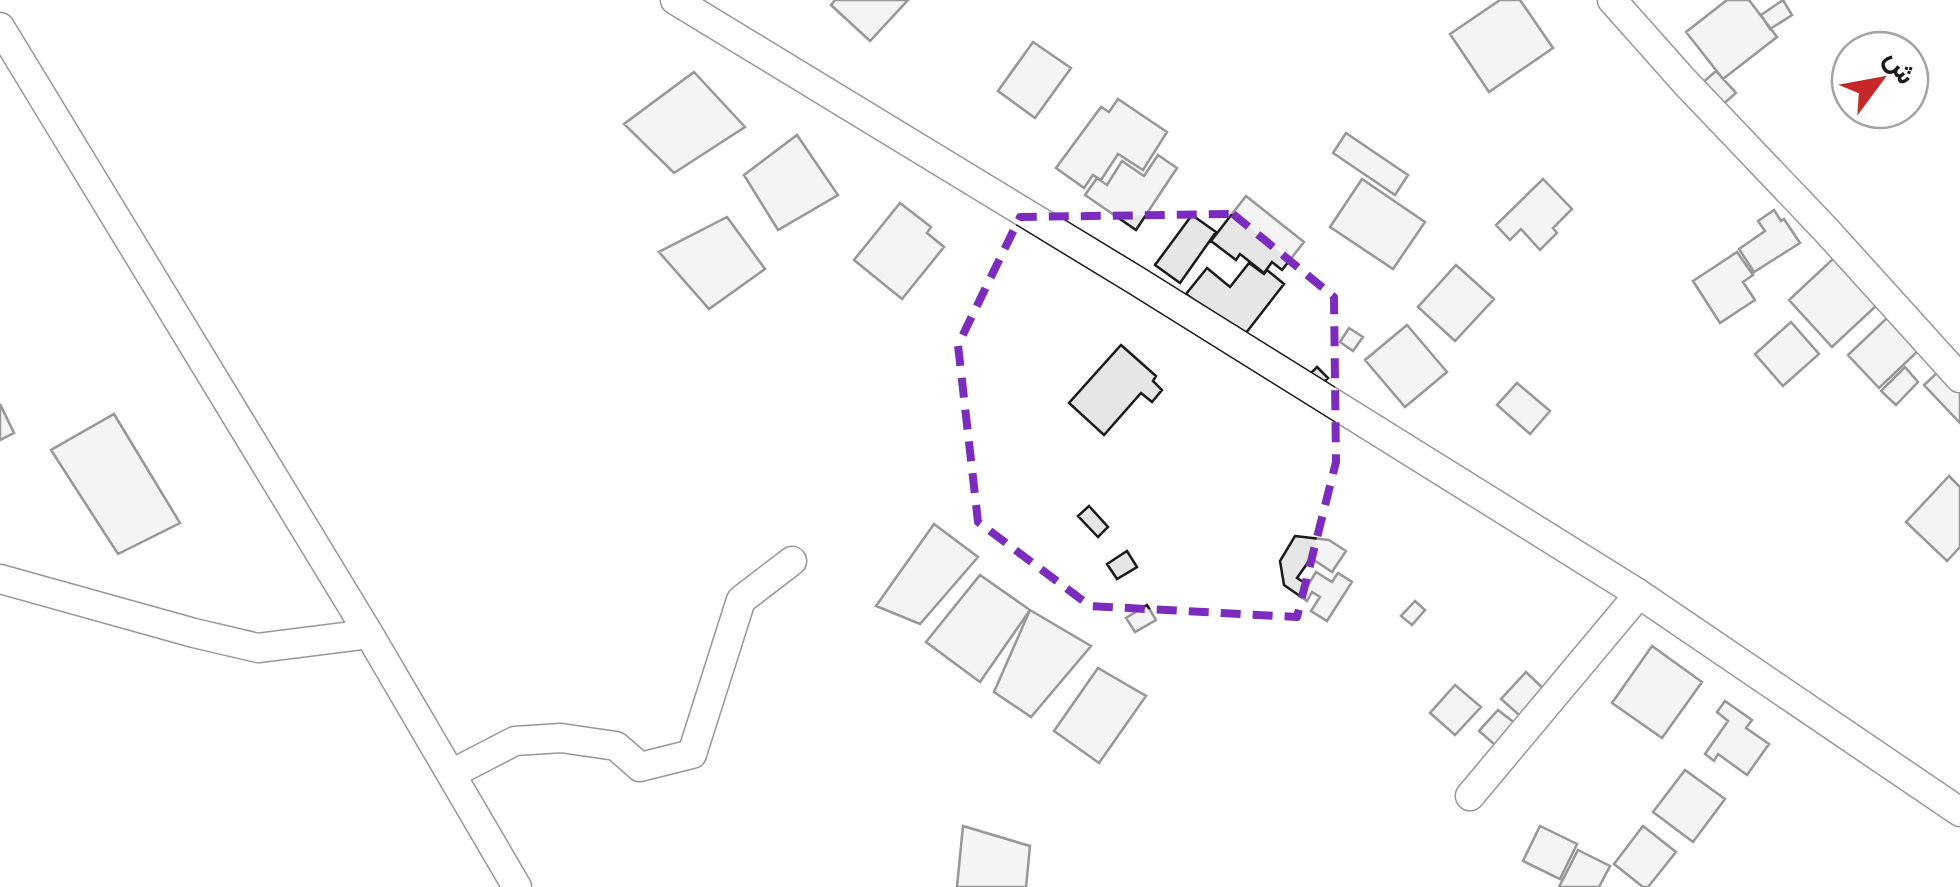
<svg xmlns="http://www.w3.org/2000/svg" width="1960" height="887" font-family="Karla,Vazirmatn,sans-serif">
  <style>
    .building { fill: #e6e6e6; stroke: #1a1a1a; stroke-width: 2.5 }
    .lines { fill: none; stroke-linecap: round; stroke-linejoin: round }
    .street-casing { stroke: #1a1a1a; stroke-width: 31 }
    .street { stroke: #fff; stroke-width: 28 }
    .marked { fill: none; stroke: #7b2cbf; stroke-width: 8; stroke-dasharray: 20 12; stroke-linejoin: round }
  </style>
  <rect width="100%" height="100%" fill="#fff"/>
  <path class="building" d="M835 0H908L870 41 831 5Z
    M1500 0H1520L1553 48 1489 92 1450 34Z
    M1727 0H1749L1777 37 1723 79 1686 32Z
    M1783 0 1792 15 1770 29 1761 15Z
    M1033 42 1071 68 1035 118 998 91Z
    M1033 42 1071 68 1035 118 998 91Z
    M1716 71 1736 93 1721 106 1701 84Z
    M694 72 745 127 674 173 624 124Z
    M1118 99 1167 132 1143 170 1118 154 1101 180 1093 175 1084 188 1056 168 1101 107 1109 112Z
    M1346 133 1408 175 1395 195 1333 153Z
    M797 135 838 195 778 230 744 175Z
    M797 135 838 195 778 230 744 175Z
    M1158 155 1177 168 1136 230 1085 195 1097 178 1107 185 1122 161 1144 176Z
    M1362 179 1425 222 1393 269 1330 227Z
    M1543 179 1572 209 1553 228 1557 233 1540 250 1521 229 1510 240 1496 225Z
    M1246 196 1304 242 1282 270 1272 262 1264 273 1240 254 1236 260 1211 241Z
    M900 203 931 227 927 233 944 247 902 299 854 260Z
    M1774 210 1781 221 1784 219 1800 243 1754 272 1739 249 1765 231 1758 221Z
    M1192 215 1216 232 1180 283 1155 265Z
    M727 217 765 269 709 309 659 252Z
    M727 217 765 269 709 309 659 252Z
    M1737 252 1753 275 1743 282 1755 300 1720 323 1693 281Z
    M1834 258 1877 305 1832 347 1789 300Z
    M1249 263 1264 274 1267 270 1284 284 1242 338 1186 294 1207 268 1230 287Z
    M1456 265 1494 299 1455 341 1418 307Z
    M1887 318 1918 351 1879 388 1848 355Z
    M1791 322 1819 354 1783 386 1755 354Z
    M1407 325 1447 372 1405 407 1365 360Z
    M1349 328 1363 337 1353 351 1340 342Z
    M1121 345 1156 376 1153 381 1162 390 1152 402 1141 393 1104 435 1069 403Z
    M1317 367 1328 378 1318 388 1307 377Z
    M1905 367 1918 382 1896 405 1881 391Z
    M1939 371 1960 393V423L1924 385Z
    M1517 383 1550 411 1530 434 1497 405Z
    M0 404 14 433 0 440Z
    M114 414 180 523 118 554 51 450Z
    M1949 476 1960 487V547L1947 561 1906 522Z
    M1089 506 1108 527 1098 537 1078 516Z
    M934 524 978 557 920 624 876 606Z
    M1295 536 1329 540 1346 551 1332 572 1311 558 1297 578 1308 585 1316 572 1332 582 1338 573 1352 582 1327 621 1311 611 1320 597 1312 592 1307 601 1284 585 1280 561Z
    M1127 551 1137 567 1117 579 1107 564Z
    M980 575 1030 610 980 682 926 642Z
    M1415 601 1425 610 1412 625 1401 616Z
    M1147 605 1156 620 1135 632 1126 618Z
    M1030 610 1091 646 1031 717 994 692Z
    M1652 646 1702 682 1662 738 1612 703Z
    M1098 668 1146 696 1099 763 1054 731Z
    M1526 672 1550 695 1526 721 1501 699Z
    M1455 685 1481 707 1455 735 1430 713Z
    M1725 701 1752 720 1746 728 1769 744 1747 775 1718 754 1714 761 1705 754 1728 721 1717 712Z
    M1498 710 1521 728 1502 751 1479 731Z
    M1685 770 1725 799 1693 842 1653 812Z
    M963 826 1030 846 1026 887H957Z
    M1540 826 1577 844 1560 879 1523 861Z
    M1643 826 1676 852 1648 887H1643L1614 864Z
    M1578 850 1610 866 1599 887H1559Z"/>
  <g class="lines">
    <defs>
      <path id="street" d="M675 0 1137 281 1639 594 1960 812
        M1612 0 1684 81 1826 230 1960 378
        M0 27 369 634 517 887
        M0 579 194 633 258 648 369 634
        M451 774 515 741 561 738 616 746 640 767 692 754 741 600 792 561
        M1470 796 1639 594"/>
    </defs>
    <use href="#street" class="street-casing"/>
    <use href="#street" class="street"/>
  </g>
  <path d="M0 0H1960V887H0ZM1233 214 1334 297 1336 462 1297 617 1090 606 978 522 958 345 1020 217Z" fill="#fff" fill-opacity=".55" fill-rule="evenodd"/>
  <path class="marked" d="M1233 214 1334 297 1336 462 1297 617 1090 606 978 522 958 345 1020 217Z"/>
  <g transform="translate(1880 80) rotate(58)"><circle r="48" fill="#ffffff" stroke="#a3a3a3" stroke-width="2.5"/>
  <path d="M0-8L18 38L0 25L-18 38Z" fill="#c62828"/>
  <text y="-15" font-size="28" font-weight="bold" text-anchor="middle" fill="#1a1a1a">ش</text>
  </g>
</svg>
